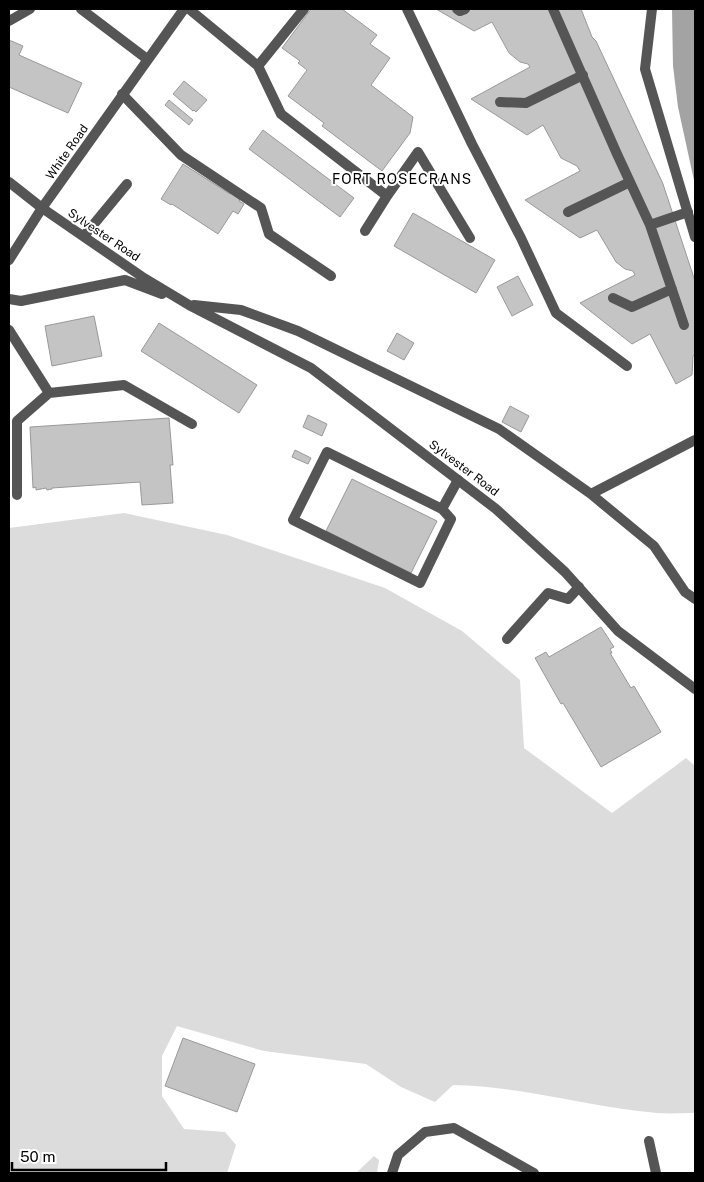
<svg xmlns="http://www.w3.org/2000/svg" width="704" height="1182" font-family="'Public Sans',sans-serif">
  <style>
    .green { fill: #dcdcdc }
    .water { fill: #a3a3a3 }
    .building { fill: #c4c4c4; stroke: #999 }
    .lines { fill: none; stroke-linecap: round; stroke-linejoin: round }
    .service { stroke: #555; stroke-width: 10 }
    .minor { stroke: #555; stroke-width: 10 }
    .labels { text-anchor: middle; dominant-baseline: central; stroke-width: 4; stroke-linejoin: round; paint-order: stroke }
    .street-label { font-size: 12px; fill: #000; stroke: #fff }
    .neighbourhood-label { font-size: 14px; letter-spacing: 1px; fill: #000; stroke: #fff }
  </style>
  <rect width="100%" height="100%" fill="#fff"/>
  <path class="green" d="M124 513 227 535 385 588 462 631 520 680 524 748 612 813 686 758 695 766V1113C683 1113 670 1114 657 1113 589 1107 522 1086 453 1085L435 1102 401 1087 366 1064 264 1051 177 1026 162 1056V1096L184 1129 225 1132 236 1145 227 1173H9V528Z
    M374 1156 379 1160 377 1173H356Z"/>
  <path class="water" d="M672 9H695V185L678 107 673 66Z"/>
  <path class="building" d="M311 9H342L377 35 370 44 390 58 371 85 413 117 410 133 382 171 322 126 324 123 288 96 307 70 298 63 300 61 282 48Z
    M436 9H581L592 37 596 41 663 184 695 281V354L693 356 692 375 676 384 650 334 632 344 580 303 635 275 633 271 625 269 616 262 597 230 580 238 525 200 580 171 577 166 561 158 543 125 527 135 471 99 530 67 528 64 520 62 509 53 492 22 474 31Z
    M9 40 23 46 19 55 82 83 68 113 9 87Z
    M184 81 207 100 196 112 194 110 193 111 173 94Z
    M169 100 193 120 189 125 165 105Z
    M263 130 354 198 340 217 249 149Z
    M183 164 230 194 231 191 242 197 239 201 244 204 238 214 233 211 218 234 172 204 171 205 161 199Z
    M413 213 495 260 476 293 394 246Z
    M518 276 533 305 512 316 497 287Z
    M94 316 102 356 52 366 45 326Z
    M159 323 257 385 239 413 141 351Z
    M397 333 414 343 404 360 387 351Z
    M510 406 529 416 521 432 502 422Z
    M308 415 327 424 322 436 303 427Z
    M169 418 173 465H170L173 503 142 505 140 482 52 488V489L47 490 46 488 36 490V487L33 488 30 427Z
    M295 450 311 458 308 464 292 457Z
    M352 479 437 521 411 573 326 531Z
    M601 627 614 647 610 649 612 653H610L631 688 634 686 661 732 601 767 563 703 561 704 535 658 546 652 549 657Z
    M183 1038 255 1064 237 1112 165 1086Z"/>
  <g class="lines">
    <path class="service" d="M189 9 258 66 281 114 387 196 365 231
      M457 9 460 11 465 9
      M553 9 617 154 650 225
      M258 66 304 9
      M122 94 181 155 261 208 269 234 331 276
      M500 102 526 103 583 75
      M387 196 418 152 470 238
      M568 212 630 182
      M84 236 127 184
      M613 298 632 307 672 289
      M684 325 650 225 688 212
      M9 330 49 393 17 421V495
      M49 393 124 385 192 424
      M327 452 442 509 451 519 420 583 293 520Z
      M442 509 458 480
      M507 639 548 593 568 599 579 587
      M649 1141 656 1173"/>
    <path class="minor" d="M81 9 147 59
      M407 9 472 144 521 238 556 313 627 366
      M652 9 645 69 695 237
      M9 21 30 9
      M9 182 42 208 144 278 189 305 311 368 496 509 565 572 618 631 695 689
      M9 260 42 208 184 9
      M9 299 21 301 125 280 162 294
      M194 305 241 310 298 331 499 429 591 494 654 546 685 592 695 599
      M591 494 695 440
      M392 1173 398 1155 425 1132 454 1128 534 1173"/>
  </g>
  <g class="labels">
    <g class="street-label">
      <text transform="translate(67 152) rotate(-55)">White Road</text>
      <text transform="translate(104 235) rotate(34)">Sylvester Road</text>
      <text transform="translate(464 468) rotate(37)">Sylvester Road</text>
    </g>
    <g class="neighbourhood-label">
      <text x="402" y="179">FORT ROSECRANS</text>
    </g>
  </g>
  <rect width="704" height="1182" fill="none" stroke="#000000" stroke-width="20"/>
  <path d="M12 1162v8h154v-8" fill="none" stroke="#000000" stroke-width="2.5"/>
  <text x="20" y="1162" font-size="15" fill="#000000" stroke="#ffffff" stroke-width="4" paint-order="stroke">50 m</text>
</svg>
